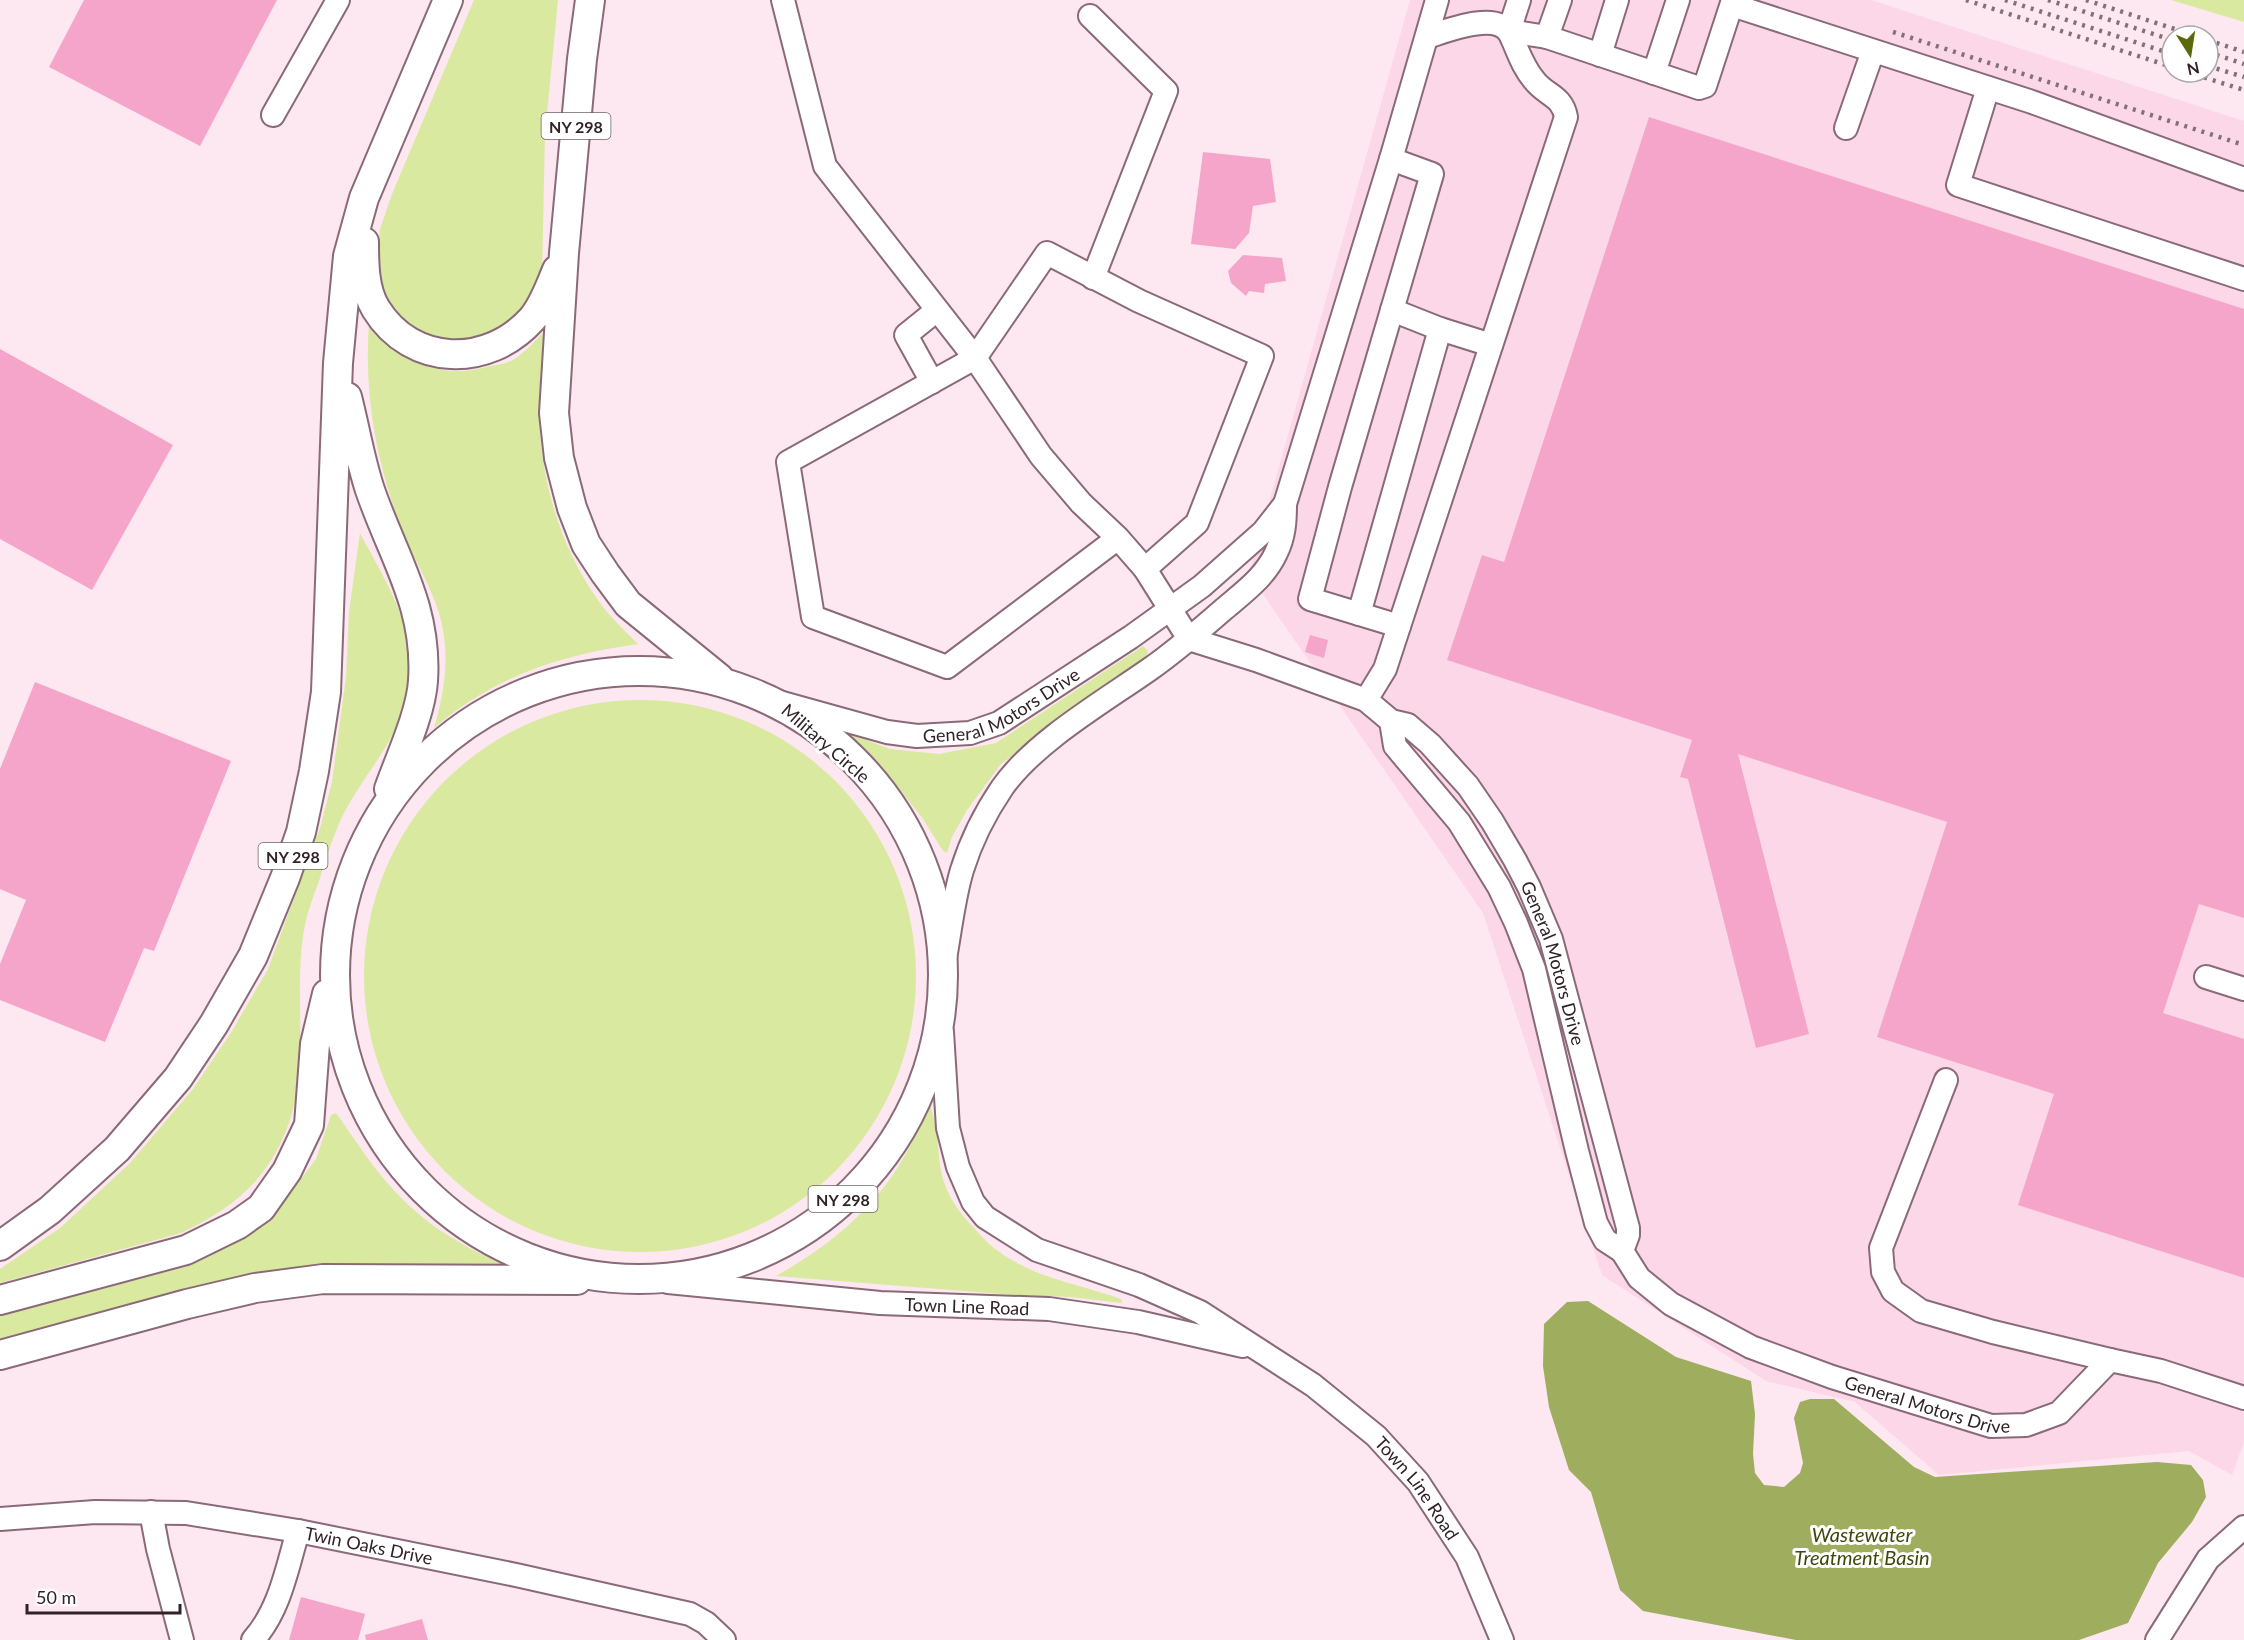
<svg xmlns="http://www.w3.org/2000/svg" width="2244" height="1640" font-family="Lato,sans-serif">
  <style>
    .built { fill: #fcd7e7 }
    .green { fill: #d9e9a0 }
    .water { fill: #9ead5e }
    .building { fill: #f6a5ca }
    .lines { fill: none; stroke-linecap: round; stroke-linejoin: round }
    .minor-casing { stroke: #8a6a78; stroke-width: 26 }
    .major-casing { stroke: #8a6a78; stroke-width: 32 }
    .minor { stroke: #fff; stroke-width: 22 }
    .major { stroke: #fff; stroke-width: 28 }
    .rail { stroke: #817077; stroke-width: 4.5; stroke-dasharray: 3 6; stroke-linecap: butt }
    .labels { text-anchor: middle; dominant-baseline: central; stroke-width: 6; stroke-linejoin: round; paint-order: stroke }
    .shield { fill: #fff; stroke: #6e6468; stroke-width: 1.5 }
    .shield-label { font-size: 16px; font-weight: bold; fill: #302228 }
    .street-label { font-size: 18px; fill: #302228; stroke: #fff }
    .water-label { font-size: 20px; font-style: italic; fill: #3f480b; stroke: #fff }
  </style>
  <rect width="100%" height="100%" fill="#fde7f0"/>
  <path class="built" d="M1410 0H1871L2244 121V1442L2232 1475 2189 1451 1939 1475 1855 1402 1766 1381 1602 1275 1483 913 1249 574Z"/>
  <path class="green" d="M474 0H558L545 134 542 273 538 291 512 325 465 344 430 339 406 324 395 312 382 287 378 250 380 229 392 194Z
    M2171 0H2244V22Z
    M369 323C402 359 436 381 486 367 495 365 506 364 513 360 526 352 537 339 547 328 544 354 540 380 539 406 539 474 558 544 598 600 609 616 624 630 638 644 560 655 495 676 434 728 446 688 451 647 437 607 427 577 408 550 398 520 375 454 364 393 369 323Z
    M360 533C384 579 416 626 411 681 405 734 364 772 342 817 332 838 326 860 319 881 314 895 308 910 305 925 291 995 314 1073 282 1140 261 1186 227 1211 181 1233L0 1283V1269L60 1228 130 1163 193 1089 232 1031 268 969 320 828 332 782 346 677 349 612Z
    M1143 646 1148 651 1147 655 1114 682 1001 764 967 810 952 837 947 853 943 851 923 819 890 777 852 737H858L890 749 939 754 996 743Z
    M364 976a276 276 0 1 1 552 0a276 276 0 1 1-552 0Z
    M930 1106C940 1129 936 1158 944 1182 950 1200 961 1215 974 1228 982 1237 990 1246 1001 1253 1035 1278 1082 1285 1121 1299L1122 1303 1070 1297 1014 1295 776 1276C828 1247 876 1208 905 1155 914 1139 922 1122 930 1106Z
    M336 1113C354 1138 370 1164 391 1187 424 1225 467 1249 513 1269L411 1265 0 1341V1313L266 1218 298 1183 316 1159 331 1115Z"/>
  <path class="water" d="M1588 1301 1676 1357 1751 1381 1755 1414 1753 1454 1755 1473 1764 1485 1784 1487 1800 1473 1803 1463 1794 1418 1800 1402 1810 1399H1834L1914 1467 1935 1477 2157 1462 2191 1465 2203 1480 2206 1497 2192 1522 2158 1563 2128 1623 2079 1640H1796L1643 1611 1620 1590 1591 1492 1569 1470 1549 1407 1543 1366 1544 1324 1567 1302Z"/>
  <path class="building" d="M84 0H277L200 146 49 67Z
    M1649 117 2244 309V918L2199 904 2163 1013 2244 1039V1278L2018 1205 2054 1094 1877 1037 1947 822 1738 754 1809 1034 1756 1048 1688 779 1680 777 1692 740 1447 660 1482 555 1504 562Z
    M1203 152 1270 159 1276 202 1253 206 1249 233 1235 249 1191 244Z
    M1243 255 1282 258 1286 281 1265 284 1264 293 1249 291 1246 296 1231 283 1228 271Z
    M0 349 173 445 92 590 0 539Z
    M1310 635 1328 640 1324 658 1305 652Z
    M35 682 231 761 154 951 144 948 105 1042 0 1000V964L26 900 0 889V769Z
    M301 1597 365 1614 358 1640H289Z
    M422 1619 428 1640H366L365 1635Z"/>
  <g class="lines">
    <defs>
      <g id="minor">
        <path d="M783 0 825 166 975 358 1047 253 1139 301 1262 356 1197 523 1145 569"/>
        <path d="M1519 0 1509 31 1547 37"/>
        <path d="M1560 0 1547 37 1699 88 1705 86 1733 0"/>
        <path d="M1732 5 2032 102 2244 179"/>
        <path d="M1090 16 1166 91 1093 278"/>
        <path d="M1600 55 1617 0"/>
        <path d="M1654 73 1678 0"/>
        <path d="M1988 88 1958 185 2244 279"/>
        <path d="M273 115 338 0"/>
        <path d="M1846 128 1873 51"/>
        <path d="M1391 159 1432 174 1340 487 1310 599 1399 626"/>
        <path d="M1440 329 1491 345"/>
        <path d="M932 382 906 335 937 310"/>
        <path id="s1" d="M1118 538 1081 503 1041 456 975 358 788 462 813 617 947 667 1118 538 1145 569 1189 639 1256 660 1366 700 1391 721 1408 725 1430 744 1468 786 1492 821 1515 860 1529 887 1551 939 1628 1228V1235L1622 1251 1605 1240 1596 1223 1577 1151 1534 969 1516 923 1499 887 1459 822 1395 746 1391 721"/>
        <path d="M1359 614 1440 329 1392 310"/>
        <path d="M1366 700 1385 669 1566 117C1562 95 1546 96 1534 80 1522 66 1518 50 1510 34 1497 10 1446 31 1427 37"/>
        <path id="s2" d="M779 702 887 732 917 736 970 733 999 723 1131 637 1202 586 1263 532 1285 504"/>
        <path d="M944 964C950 933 953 900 962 870 971 841 985 813 1002 788 1034 742 1103 702 1150 669 1176 651 1200 630 1224 609 1244 592 1265 577 1276 553 1284 537 1285 522 1285 504L1391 159 1437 0"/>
        <path d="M2206 977 2244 989"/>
        <path id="s3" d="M942 1032 948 1128 958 1167 973 1202 985 1217 1037 1250 1139 1285 1200 1312 1313 1385 1376 1436 1418 1482 1467 1557 1502 1640"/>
        <path d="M1946 1080 1881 1248 1883 1272 1893 1291 1921 1311 1993 1332 2110 1360"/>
        <path id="s4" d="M1622 1251 1639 1278 1671 1304 1751 1347 1832 1377 1991 1426 2026 1425 2059 1413 2110 1360 2161 1371 2244 1398"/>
        <path id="s5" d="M668 1282 880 1303 1049 1309 1138 1322 1243 1346"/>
        <path d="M151 1512 158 1549 182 1640"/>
        <path id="s6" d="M0 1519 95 1512 186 1513 298 1531 516 1575 690 1614 706 1623 724 1640"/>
        <path d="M253 1640C280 1610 287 1568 298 1531"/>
        <path d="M2157 1640 2208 1559 2244 1527"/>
      </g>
      <path id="major" d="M590 0 582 59 564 253 554 413 559 458 572 508 586 544 605 573 628 604 719 678
        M364 242C364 263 364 290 376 309 412 367 488 368 532 319 544 305 550 286 557 270
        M347 397C355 428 360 460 370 490 393 557 428 606 423 681 421 713 400 758 389 789
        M335 975a304 304 0 1 1 608 0a304 304 0 1 1-608 0Z
        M0 1246 50 1210 117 1149 178 1078 214 1024 253 956 285 878 301 832 314 771 326 692 338 363 348 256 364 198 448 0
        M0 1300 186 1250 237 1225 261 1208 287 1171 309 1125 315 1044 327 994
        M0 1355 187 1304 255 1288 323 1279 577 1280"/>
    </defs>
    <use href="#minor" class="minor-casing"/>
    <use href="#major" class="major-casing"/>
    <use href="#minor" class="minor"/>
    <use href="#major" class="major"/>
    <path class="rail" d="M1966 0 2172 67
      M2005 0 2172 54
      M2048 0 2172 40
      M2086 0 2196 36
      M1893 32 2244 145
      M2208 40 2244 52
      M2208 52 2244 64
      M2208 66 2244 77
      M2187 72 2244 90"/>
  </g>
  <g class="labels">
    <g class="shield">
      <rect x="541.5" y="113" width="69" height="26" rx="4.5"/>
      <rect x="258.5" y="843" width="69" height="26" rx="4.5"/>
      <rect x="808.5" y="1186" width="69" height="26" rx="4.5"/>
    </g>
    <g class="shield-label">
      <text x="576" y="126">NY 298</text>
      <text x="293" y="856">NY 298</text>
      <text x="843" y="1199">NY 298</text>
    </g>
    <g class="street-label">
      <text stroke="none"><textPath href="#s2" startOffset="234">General Motors Drive</textPath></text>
      <text transform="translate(826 743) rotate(41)">Military Circle</text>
      <text stroke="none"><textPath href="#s1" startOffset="1604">General Motors Drive</textPath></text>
      <text stroke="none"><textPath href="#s5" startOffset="300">Town Line Road</textPath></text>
      <text stroke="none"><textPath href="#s4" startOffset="350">General Motors Drive</textPath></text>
      <text stroke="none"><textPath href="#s3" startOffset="712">Town Line Road</textPath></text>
      <text stroke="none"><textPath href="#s6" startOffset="372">Twin Oaks Drive</textPath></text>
    </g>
    <g class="water-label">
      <text x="1862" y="1534">Wastewater<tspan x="1862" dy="23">Treatment Basin</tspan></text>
    </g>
  </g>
  <g transform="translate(2190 54) rotate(168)"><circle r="28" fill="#ffffff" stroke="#aca7a9" stroke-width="1.5"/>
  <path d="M0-4.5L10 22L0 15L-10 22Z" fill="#5b680e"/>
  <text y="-9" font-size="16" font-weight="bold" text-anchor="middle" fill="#302228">N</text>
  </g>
  <path d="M27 1604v9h153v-9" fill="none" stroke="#302228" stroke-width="3"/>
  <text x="36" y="1604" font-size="18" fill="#302228" stroke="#ffffff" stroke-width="4.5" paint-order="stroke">50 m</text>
</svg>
